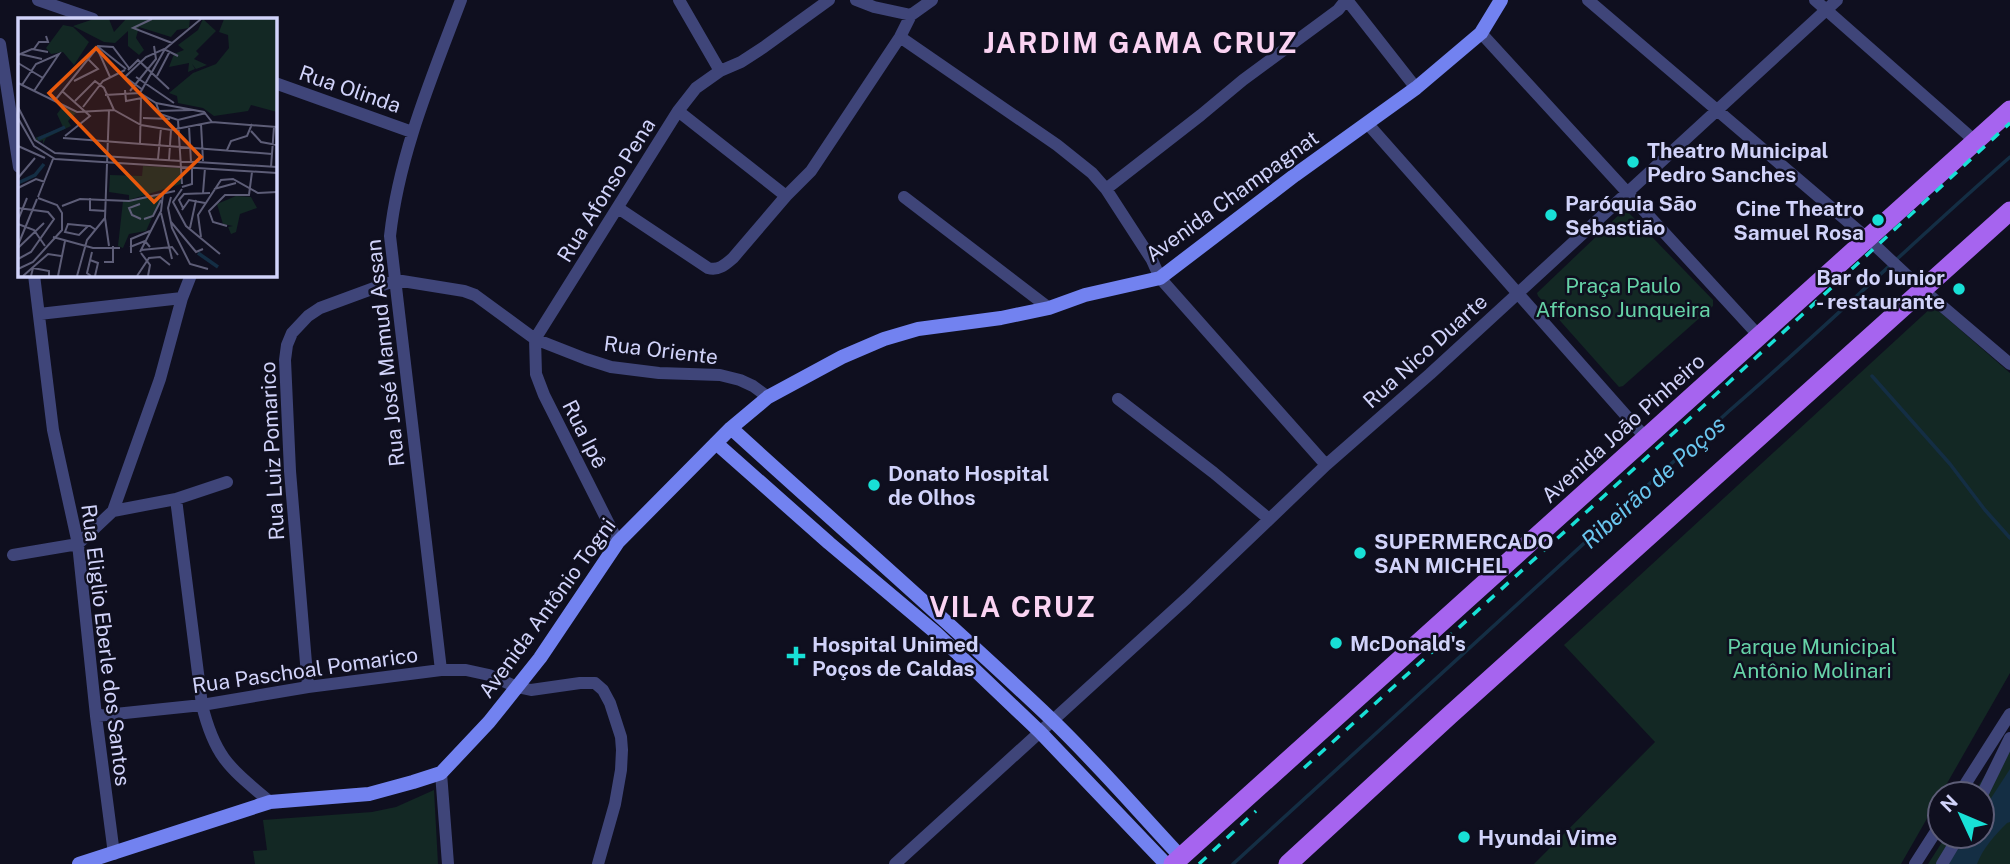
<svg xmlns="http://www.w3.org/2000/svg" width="2010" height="864" font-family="'Public Sans',sans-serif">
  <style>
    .green { fill: #132824 }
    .water { fill: #142e44 }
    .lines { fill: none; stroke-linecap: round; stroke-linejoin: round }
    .stream { stroke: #142e44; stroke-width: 3.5 }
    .street { stroke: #3f4579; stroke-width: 12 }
    .secondary { stroke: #7282f0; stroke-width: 14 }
    .primary { stroke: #a664ef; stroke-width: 19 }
    .rail { stroke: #18e0d6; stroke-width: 3.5; stroke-dasharray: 10 9; stroke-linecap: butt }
    .poi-dot { fill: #18e0d6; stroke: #0f0f1f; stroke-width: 2.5 }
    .labels { text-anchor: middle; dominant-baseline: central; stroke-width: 5; stroke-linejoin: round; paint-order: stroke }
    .street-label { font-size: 21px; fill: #d1d3fa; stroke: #0f0f1f }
    .poi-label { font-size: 21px; font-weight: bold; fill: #d1d3fa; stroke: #0f0f1f; text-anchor: start }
    .park-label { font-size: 21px; fill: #66d2a7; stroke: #0f0f1f }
    .water-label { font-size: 23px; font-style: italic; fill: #6ac6ef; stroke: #0f0f1f }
    .district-label { font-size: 28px; font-weight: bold; letter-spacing: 2px; fill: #fad3f2; stroke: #0f0f1f }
    .inset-river { fill: none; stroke: #142e44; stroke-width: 3.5 }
    .inset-road { fill: none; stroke: #5d5d77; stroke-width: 2 }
    .view { fill: #e8590c; fill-opacity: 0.15; stroke: #e8590c; stroke-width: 3.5 }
    .inset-edge { fill: none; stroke: #d1d3fa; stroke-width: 3.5 }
  </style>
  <rect width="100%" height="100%" fill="#0f0f1f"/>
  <path class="green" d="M1624 210 1627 211 1713 300V306L1623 386 1619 387 1538 296 1537 293Z
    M1933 306 2010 373V673L1901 864H1534L1655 742 1564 645Z
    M2010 737V864H1928L1946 836H1982V794H1973Z
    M434 790 438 864H255L253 851 267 850 263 820 372 812 396 807Z"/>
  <path class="water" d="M2010 769V822L2007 823C1995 835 1983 848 1977 864H1948L1967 836H1982V812Z"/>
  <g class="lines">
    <path class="stream" d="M1872 376 1950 464 1985 510 2010 538
      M1233 864 1729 411C1825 328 1915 240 2010 157"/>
    <path class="street" d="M38 0 93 19
      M679 0 720 71
      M856 0 874 7 911 15 932 0
      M1347 0 1416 88
      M1588 0 1867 238 1915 283 2010 364
      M1815 0 1975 141
      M1481 33 1759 336
      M900 37 1057 145 1092 173 1106 189 1152 260 1160 278 1326 465
      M0 44 19 167
      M275 83 412 132
      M678 111 786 196 811 171 900 37 911 15
      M1367 123 1645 437
      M1106 189 1201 115 1243 80 1338 10 1346 0
      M904 197 1049 308
      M618 208 708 268C718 271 725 265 733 258L786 196
      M34 275 53 430 78 544 96 716 114 854
      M39 314 182 298
      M1118 399 1214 473 1269 519
      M176 499 202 705C215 758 230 768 270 802
      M113 511 160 379 182 298 191 275
      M618 542 544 395 536 374 535 339 678 111 696 88 720 71 741 62 764 47 829 0
      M13 555 78 544 113 511 176 499 227 482
      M441 670 390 236C399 154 432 77 461 0
      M308 687 290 471 285 360 287 345 292 333 308 316 320 308 396 280 464 291 475 295 535 339 586 359 611 367 659 373 720 375 740 380 753 386 768 397
      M96 716 202 705 308 687 441 670H466L489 675 517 687 531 690 580 683H595L603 690 610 703 621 737 622 750 621 770 615 804 598 864
      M441 773 448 864
      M1959 794 2010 714
      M1982 795 2010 738
      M895 864 1187 598 1326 465 1430 374 1837 0
      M1915 864 1940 825
      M1942 864 1959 836"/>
    <path class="secondary" d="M731 428C837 525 946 619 1050 718 1096 762 1138 811 1181 857
      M716 443 829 543 936 633 1040 732 1166 864
      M79 864 270 802 369 794 413 782 441 773 489 722 540 658 618 542 731 428 768 397 842 357 884 339 918 329 1001 318 1049 308 1085 295 1160 278 1295 175 1416 88 1481 33 1501 0"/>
    <path class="primary" d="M1173 864 2010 110
      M1288 864 1450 715 2010 211"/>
    <path class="rail" d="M1304 768 1700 409 2010 123
      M1199 864 1256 811"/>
  </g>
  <g class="poi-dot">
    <circle cx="1633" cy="162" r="7"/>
    <circle cx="1551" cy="215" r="7"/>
    <circle cx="1878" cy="220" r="7"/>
    <circle cx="1959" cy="289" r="7"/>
    <circle cx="874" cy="485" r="7"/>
    <circle cx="1360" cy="553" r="7"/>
    <circle cx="1336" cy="643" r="7"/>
    <path d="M792.5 645.5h7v7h7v7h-7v7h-7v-7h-7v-7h7z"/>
    <circle cx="1464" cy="837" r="7"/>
  </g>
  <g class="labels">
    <g class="street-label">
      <text transform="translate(350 89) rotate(19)">Rua Olinda</text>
      <text transform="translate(606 190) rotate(-58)">Rua Afonso Pena</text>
      <text transform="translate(1232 196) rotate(-36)">Avenida Champagnat</text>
      <text transform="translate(661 350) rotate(7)">Rua Oriente</text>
      <text transform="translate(1425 351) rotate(-42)">Rua Nico Duarte</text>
      <text transform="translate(385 353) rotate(-96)">Rua José Mamud Assan</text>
      <text transform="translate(1623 428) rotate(-42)">Avenida João Pinheiro</text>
      <text transform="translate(585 434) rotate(63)">Rua Ipê</text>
      <text transform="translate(272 451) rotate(-93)">Rua Luiz Pomarico</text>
      <text transform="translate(547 608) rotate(-54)">Avenida Antônio Togni</text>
      <text transform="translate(106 645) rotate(83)">Rua Eliglio Eberle dos Santos</text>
      <text transform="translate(305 670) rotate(-8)">Rua Paschoal Pomarico</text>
    </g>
    <g class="poi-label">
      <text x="1647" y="150">Theatro Municipal<tspan x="1647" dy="24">Pedro Sanches</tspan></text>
      <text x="1565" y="203">Paróquia São<tspan x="1565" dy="24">Sebastião</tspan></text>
      <text x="1864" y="208" text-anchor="end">Cine Theatro<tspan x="1864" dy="24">Samuel Rosa</tspan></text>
      <text x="1945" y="277" text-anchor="end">Bar do Junior<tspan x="1945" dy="24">- restaurante</tspan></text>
      <text x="888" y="473">Donato Hospital<tspan x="888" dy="24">de Olhos</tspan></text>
      <text x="1374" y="541">SUPERMERCADO<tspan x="1374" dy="24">SAN MICHEL</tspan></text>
      <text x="1350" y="643">McDonald's</text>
      <text x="812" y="644">Hospital Unimed<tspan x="812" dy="24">Poços de Caldas</tspan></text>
      <text x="1478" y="837">Hyundai Vime</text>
    </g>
    <g class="park-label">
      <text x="1623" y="285">Praça Paulo<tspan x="1623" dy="24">Affonso Junqueira</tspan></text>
      <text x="1812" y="646">Parque Municipal<tspan x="1812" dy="24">Antônio Molinari</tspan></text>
    </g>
    <g class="water-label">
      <text transform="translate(1653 482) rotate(-42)">Ribeirão de Poços</text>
    </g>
    <g class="district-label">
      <text x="1141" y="42">JARDIM GAMA CRUZ</text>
      <text x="1013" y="606">VILA CRUZ</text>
    </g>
  </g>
  <g transform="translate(18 18)">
    <rect width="259" height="259" fill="#0f0f1f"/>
    <path d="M76 1H91L96 14 108 1H172L171 10 159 12 153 19 121 9 118 20 126 32 121 37 110 28V13L97 25 86 24 55 8ZM185 1 198 13 178 33 181 36 176 41 189 47 178 51 174 46 177 51 170 54 171 45 151 49 156 36 166 32 160 27 180 12ZM206 1H259V94L233 87 230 93 196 98 185 90 160 85 159 78 151 75 175 55 198 46 211 30 210 17 201 14ZM45 7 55 9 71 24 56 47 45 34 33 36 28 30ZM45 88 58 95 50 103 53 108 28 120 25 126V122L20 124 17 120 45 109 39 96ZM125 148 162 150 163 166 111 182V177L91 174 92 157 124 158ZM144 177 128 213 111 216 105 230 100 228 105 183ZM218 178 233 179 239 190 222 196 218 214 213 216 210 209 215 208 205 206 199 186Z" fill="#132824"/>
    <path class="inset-river" d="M20 121 47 109M0 165 17 157 26 146M180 235 200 249"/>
    <path class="inset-road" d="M134 1 115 10 154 25M183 1 147 31 122 75 138 85 186 94 194 104M79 28 95 29 111 50M79 28 108 51M79 30 92 59M16 31 21 24H30L28 18M2 36 24 41M0 37 14 31 30 34M0 45 25 60M110 52 120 42 151 71M139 58 152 33M118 59 156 85M56 63 80 51 69 40M0 65 59 94 96 92 123 107 153 112 194 104 259 109M4 67 18 46 41 36 16 73M107 72 108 83 124 80M125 72 107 59 128 39 146 31 160 38M44 73 72 98 47 118M112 73 138 41 136 28M87 77 122 75M38 81 79 30M57 83 77 63 86 70 96 92M138 85 142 96 160 102 188 95M0 89 17 122 37 135 259 149M65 89 85 63 107 52M91 92 87 200 91 228M140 93 174 92M0 100 16 128 37 141 259 155M125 100 152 101M160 102 164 166M183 106 185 143M171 108 173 144M233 113 243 124 259 127M45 120 254 136M122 126 123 81M0 128 27 140M209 132 213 123 229 118 234 106M140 141 143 110M151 142 153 112M253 149 256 109M0 160 17 140M164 169 174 166V150M0 170 18 161 27 164M164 171 155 184 168 208 202 236M196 171 218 165M185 175 187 150M20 179 35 141M153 179 150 190 154 210 172 246 190 251M72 180V192L88 193M122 186 111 190 114 197 123 201M44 188 62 181 111 183 157 173M0 190 30 194 36 201 13 234 0 241M165 190 161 182 166 176 192 175M164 192 171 182 187 185M143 195 154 241M126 201 135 198 143 182M0 202 9 180M153 204 178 234 185 231M0 206 16 212 27 228M70 208 61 217 47 214 50 206 70 208H72L78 212M209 208 195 204 191 193 207 177H231L234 154M172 210 178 182M35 219 75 230H102M183 219 180 197 203 162 215 161 240 175 259 174M0 227 19 181M112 229 127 223 132 229M0 230 26 205M123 232 154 229 160 237M122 234 143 193 145 176M113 235V221L132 213M123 235 132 247 130 258M72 242 80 245 77 258M86 244H95V228M0 251 15 244 44 212V195L39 187 20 180M5 258 30 236 43 238M13 258 15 250 31 253V258M40 258 47 223M59 258 69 222 87 200M73 258 69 255 74 234M119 258 131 240 142 239 152 247"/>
    <path class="view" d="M78 30 183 139 136 184 31 75Z"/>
    <rect width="259" height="259" class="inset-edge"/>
  </g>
  <g transform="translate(1961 815) rotate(314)"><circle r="33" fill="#0f0f1f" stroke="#5d5d77" stroke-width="2"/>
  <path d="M0-5L12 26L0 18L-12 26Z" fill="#18e0d6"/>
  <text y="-10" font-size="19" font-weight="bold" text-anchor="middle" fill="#d1d3fa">N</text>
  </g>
</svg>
